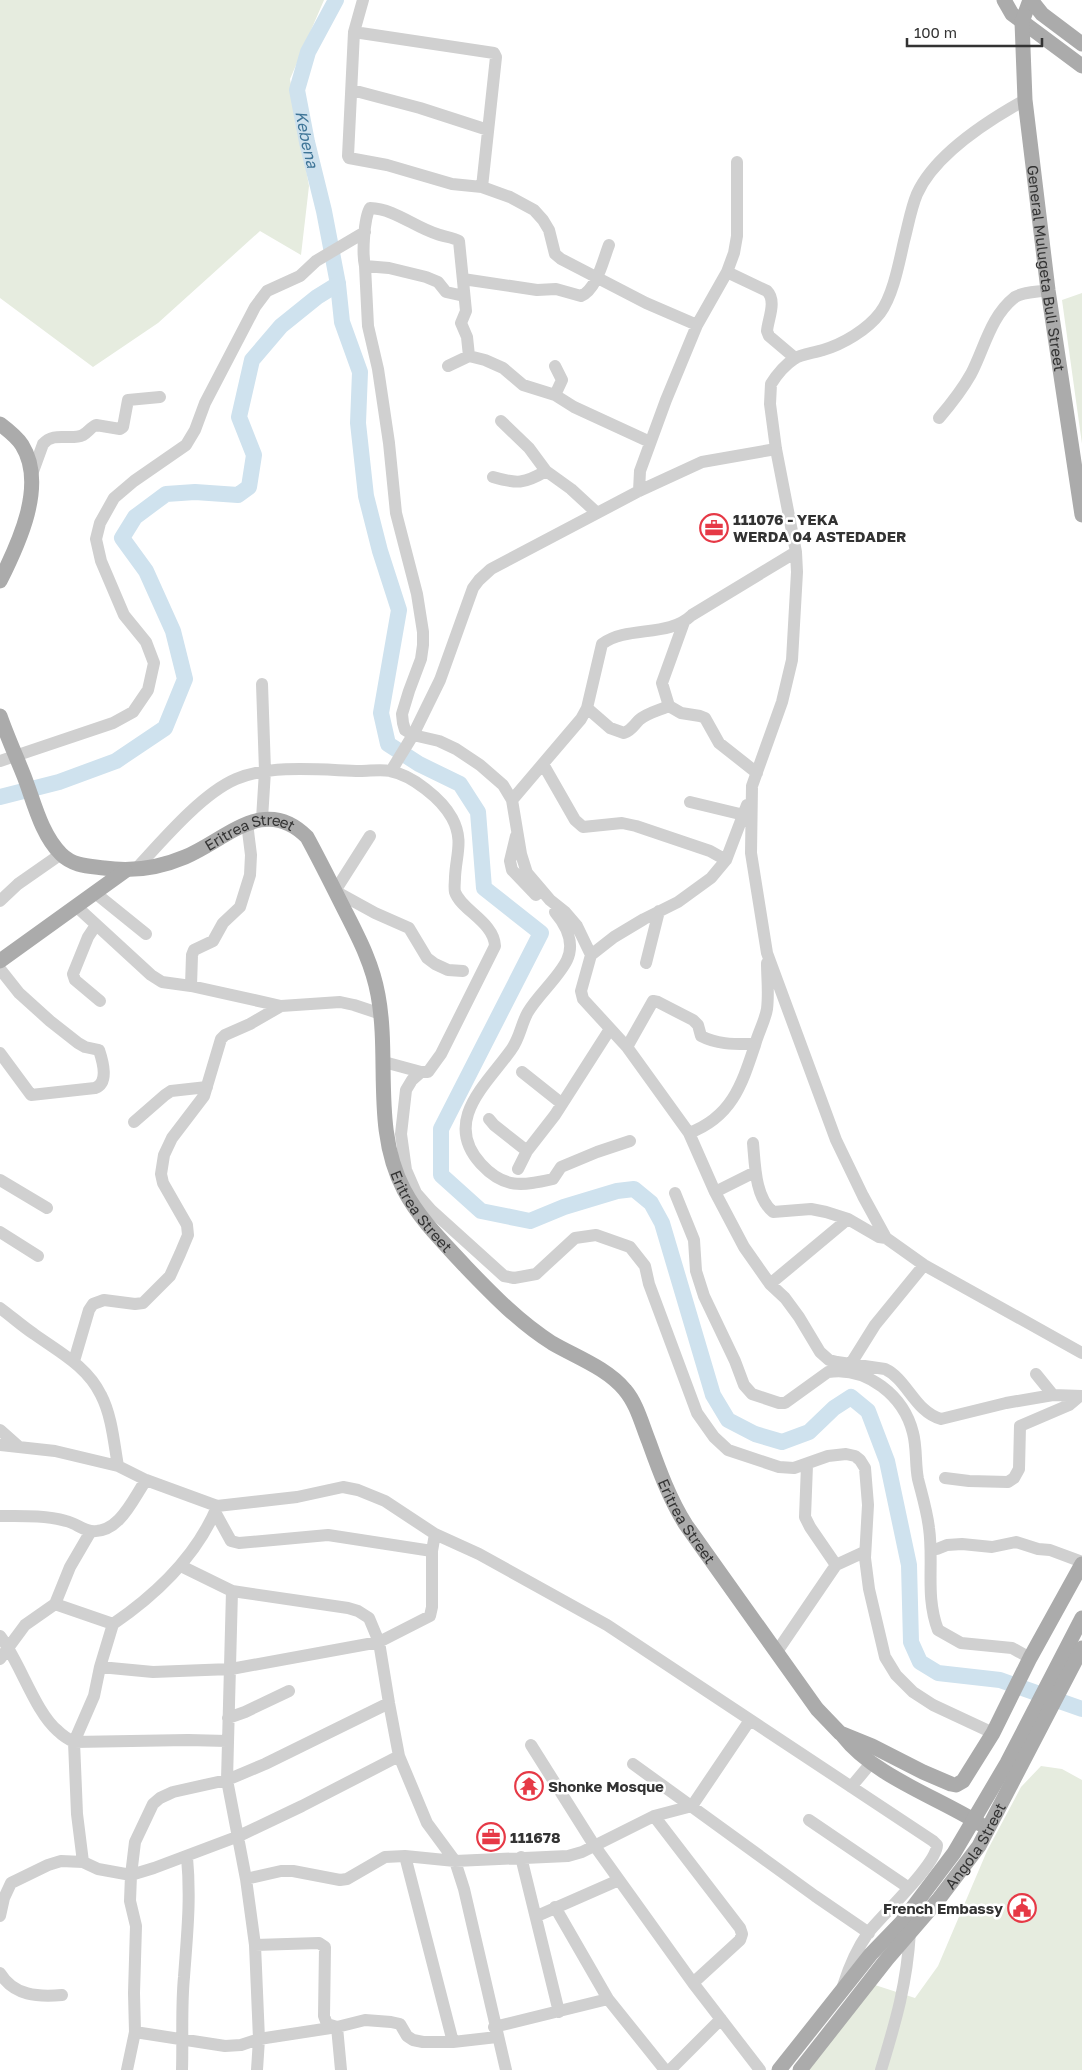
<svg xmlns="http://www.w3.org/2000/svg" width="1082" height="2070" font-family="'Golos Text',sans-serif">
  <style>
    .green { fill: #e6ecdf }
    .lines { fill: none; stroke-linecap: round; stroke-linejoin: round }
    .river { stroke: #cfe2ee; stroke-width: 16 }
    .minor { stroke: #d0d0d0; stroke-width: 12 }
    .major { stroke: #ababab; stroke-width: 15 }
    .labels { text-anchor: middle; dominant-baseline: central; stroke-width: 5; stroke-linejoin: round; paint-order: stroke }
    .street-label { font-size: 15px; fill: #333; stroke: #fff }
    .poi-label { font-size: 15px; font-weight: bold; fill: #333; stroke: #fff; text-anchor: start }
    .water-label { font-size: 16px; font-style: italic; fill: #3f7597; stroke: #fff }
  </style>
  <rect width="100%" height="100%" fill="#fff"/>
  <path class="green" d="M0 0H324L290 79 309 186 301 255 260 231 158 323 93 367 0 298Z
    M1082 293V444L1062 300Z
    M1041 1766 1062 1769 1082 1780V2070H804L875 1985 915 1998 938 1966 987 1851 1021 1787Z"/>
  <g class="lines">
    <g class="river">
      <path id="s1" d="M336 0 308 52 297 90 307 142 324 211 338 284 342 322 360 372 358 423 366 496 380 551 399 610 381 713 388 744 419 764 460 784 478 812 484 888 541 933 441 1129V1175L481 1211 530 1221 564 1207 617 1191 634 1189 651 1203 662 1223 713 1395 728 1420 755 1434 782 1442 809 1432 834 1408 851 1397 868 1411 887 1461 909 1565 911 1642 920 1662 938 1673 1000 1680 1082 1709"/>
      <path d="M0 797 59 782 116 761 165 728 185 679 173 631 146 571 122 538 135 517 166 494 195 492 238 495 249 487 254 455 239 417 252 360 281 326 317 297 338 284"/>
    </g>
    <path class="minor" d="M363 0 354 32 348 156 349 158 387 165 452 184 482 187 510 197 534 210 543 220 549 230 555 254 561 259 646 303 697 325
      M354 32 494 53 496 57 482 187
      M352 90 420 108 488 130
      M1025 100C989 120 935 154 917 194 911 208 908 226 904 241 899 263 893 296 880 313 867 330 843 344 823 350 814 353 801 354 794 359 785 365 776 376 771 384L770 404 776 449 796 552 797 572 792 660 782 702 752 786 751 853 767 953 836 1140 863 1196 886 1238 924 1265 1082 1353
      M365 266 368 326 378 369 389 443 396 513 417 594 423 632V645L421 659 409 691 402 714 403 723 405 730 413 735 439 741 456 749 480 765 503 785 512 800 521 854 527 873 550 900 565 912 577 926 591 955
      M727 272 767 291C777 301 768 319 767 331L769 336 795 358
      M463 279 537 290 556 289 581 296C597 289 603 260 609 245
      M464 296 446 292 438 282 426 277 389 268 365 266C362 254 364 218 370 208 395 209 414 227 437 234 444 237 453 237 459 241L466 311 461 323 467 337 469 356 485 360 503 368 523 385 555 395
      M448 366 469 356
      M555 366 562 380 555 395 574 407 650 442
      M939 418C951 404 962 390 971 374 985 347 990 317 1015 297 1022 292 1039 292 1048 290
      M501 421 529 448 546 471 571 489 597 513
      M31 477 43 444C54 431 70 441 83 435 88 432 91 427 96 425L120 429 123 427 128 400 160 397
      M493 477C517 484 524 484 546 471
      M639 491 640 471 666 400 697 325 727 272 734 253 737 236V162
      M684 622 662 683 669 706 681 713 700 716 705 718 719 743 757 773
      M587 708 610 728 624 733C632 730 633 726 639 720 647 713 660 710 669 706
      M0 761 113 723 133 712 148 690 154 663 146 642 124 615 101 561 96 539 100 523 114 498 134 481 186 445 195 430 205 403 255 307 267 291 300 276 316 261 365 232
      M543 764 575 820 583 827 622 823 636 826 710 851 726 860
      M391 771 413 735 440 680 473 588 479 580 491 569 639 491 702 462 776 449
      M512 800 581 719 587 708 602 644C628 625 668 638 692 615L796 552
      M690 802 744 815
      M747 805 726 860 711 878 678 902 644 919 614 937 591 955 581 991 583 999 627 1047 689 1133 715 1192 744 1247 770 1284 785 1298 799 1317 820 1352 829 1360 837 1362 885 1369C907 1379 915 1412 941 1419L1006 1403 1053 1395 1082 1396
      M262 819 265 771 262 684
      M370 836 335 891 375 913 409 928 427 958 435 964 448 970 463 971
      M516 836 510 861 512 870 536 895
      M135 870C161 842 201 794 236 779 272 764 322 770 360 771 370 771 381 769 390 771 412 775 442 799 452 818 464 840 456 855 455 877 455 882 454 888 455 892 461 910 494 922 495 946L441 1054 428 1072H421L384 1062
      M94 892 146 934
      M0 901 18 884 61 854
      M77 907 151 975 162 982 191 986 192 955 194 950 213 941 223 923 240 907 250 875 251 855 247 823
      M555 912C566 925 575 943 567 960 559 977 538 995 528 1012 521 1024 520 1038 511 1050 486 1085 442 1121 481 1164 504 1189 522 1186 553 1179L561 1167 597 1152 630 1141
      M96 925 88 937 73 974 75 980 100 1001
      M646 963 659 911
      M0 969 19 993 50 1021 78 1043 85 1047 99 1050C103 1062 109 1083 95 1088L31 1095 0 1053
      M191 986 281 1006 340 1002 354 1005 381 1014
      M627 1047 653 1001 658 1002 693 1020 698 1025 701 1036C718 1045 736 1044 755 1044
      M421 1072 412 1080 406 1090 401 1134 406 1170 416 1193 431 1210 504 1276 514 1278 536 1274 575 1238 596 1235 630 1247 645 1266 649 1284 697 1413 714 1437 728 1450 779 1467 794 1468 828 1456 846 1454 855 1456 860 1460 865 1468 868 1505 865 1558 869 1589 885 1657 896 1675 913 1692 933 1705 993 1733
      M522 1072 561 1103
      M489 1119 494 1125 527 1151
      M134 1122 165 1095 171 1091 207 1087
      M689 1133C732 1117 742 1084 755 1045 758 1033 765 1021 767 1009 769 993 767 978 767 963
      M753 1143C755 1165 755 1197 773 1212L811 1209 826 1212 848 1219 879 1237 886 1238
      M518 1169 527 1151 555 1115 610 1029
      M0 1180 47 1208
      M715 1192 755 1172
      M675 1193 694 1240 696 1271 704 1296 735 1361 744 1385 752 1394 779 1403H785L828 1372C867 1366 904 1396 913 1433 917 1448 915 1464 918 1479 922 1495 927 1511 929 1528 934 1563 925 1596 938 1630L961 1643 1012 1648 1030 1658
      M0 1232 38 1256
      M770 1284 848 1219
      M0 1308C11 1316 22 1326 34 1334 59 1352 87 1366 101 1395 112 1416 114 1444 118 1466L146 1480 217 1506 297 1497 343 1487 358 1490 385 1501 435 1534 479 1554 607 1625 933 1841 937 1845C937 1864 881 1916 868 1933 856 1950 849 1967 843 1986
      M74 1361 89 1310 93 1304 104 1300 135 1304 143 1303 170 1276 180 1254 188 1235 187 1225 163 1183 161 1174 164 1155 172 1138 204 1096 221 1039 225 1035 250 1024 281 1006
      M850 1365 875 1325 924 1265
      M1036 1374 1053 1395
      M0 1430 18 1446
      M0 1445 55 1451 118 1466
      M807 1465 805 1517 810 1527 836 1565
      M945 1478 969 1481 1008 1482 1014 1478 1019 1469 1020 1426 1069 1405 1080 1396
      M215 1512 231 1541 239 1543 328 1535 432 1551
      M0 1516C22 1516 45 1515 66 1521 75 1523 83 1530 91 1531 119 1534 133 1499 146 1480
      M937 1549 947 1545 962 1544 992 1547 1016 1542 1038 1549 1050 1550 1082 1562
      M181 1566 232 1591 348 1608 358 1611 369 1618 379 1642 389 1703 399 1756 427 1823 455 1861 464 1889 506 2070
      M232 1591 227 1780 246 1879 255 1945 259 2039 257 2070
      M55 1604 113 1624C157 1594 196 1557 217 1507
      M0 1636C20 1662 35 1712 58 1731 62 1735 68 1739 74 1742L94 1696 100 1667 113 1624
      M776 1653 836 1565 862 1553
      M0 1659 25 1625 55 1604 70 1567 91 1531
      M100 1667 153 1672 231 1669 379 1642 430 1616 432 1607V1551L435 1534
      M228 1718 245 1712 289 1691
      M531 1745 594 1845 693 1983 760 2070
      M633 1764 815 1896 869 1933
      M851 1787 871 1763
      M654 1816 740 1928 742 1934 740 1940 693 1983
      M809 1820 909 1888
      M405 1856 453 2042
      M521 1857 559 2012
      M83 1862 77 1814 74 1742 188 1740 227 1741
      M246 1879 281 1871H293L340 1880 347 1879 385 1857 405 1856 455 1861 568 1856 582 1852 654 1816 692 1806 750 1720
      M555 1907 608 1999 665 2070
      M0 1916 4 1898 11 1883 48 1865 61 1861 83 1862 98 1869 131 1875 154 1868 239 1836 302 1806 399 1756
      M537 1916 619 1880
      M255 1945 319 1943 325 1947 324 2016 327 2024 337 2027 341 2070
      M0 1973C14 1996 38 1997 62 1995
      M494 2027 608 1999
      M135 2032 225 2046 241 2045 259 2039 337 2027 365 2020 391 2022 400 2024 407 2036 413 2040 423 2042H453L497 2037
      M127 2070 135 2032 134 1993 136 1926 130 1901 131 1875 135 1842 153 1804 160 1798 173 1792 227 1780 265 1764 389 1703
      M182 2070C183 2039 181 2008 184 1977 187 1935 191 1900 187 1857
      M670 2070 721 2019
      M881 2070C896 2021 907 1983 910 1932L907 1929"/>
    <g class="major">
      <path d="M1004 0 1012 14 1082 66"/>
      <path id="s2" d="M1030 0 1022 22 1025 100 1048 290 1082 515"/>
      <path d="M1031 0 1042 14 1082 44"/>
      <path d="M0 424C8 430 17 437 22 445 47 485 18 545 0 581"/>
      <path id="s3" d="M0 716C7 736 16 756 24 776 34 802 41 834 61 854 73 866 88 866 104 868 131 872 159 868 185 857 226 840 264 794 307 837 319 859 330 881 341 903 356 933 372 961 378 995 390 1059 372 1129 404 1190 420 1220 443 1242 466 1267 492 1294 520 1323 552 1343 576 1357 607 1368 625 1390 637 1404 642 1425 649 1442 659 1470 670 1500 686 1525L817 1709 840 1733 872 1746 923 1772 951 1784 956 1785 963 1781 993 1733 1030 1658 1082 1564"/>
      <path d="M0 961 125 871"/>
      <path d="M843 1736C874 1776 937 1797 980 1824"/>
      <path d="M779 2070 871 1954 901 1923 954 1853 1007 1763 1082 1618"/>
      <path id="s4" d="M800 2070 887 1959 938 1900 979 1846 1082 1648"/>
    </g>
  </g>
  <defs>
    <symbol id="office-ring" viewBox="-11 -11 22 22"><circle r="9.5" fill="#fff" stroke="#e63946" stroke-width="1.5"/><path d="M-6-3h4V-5.5h4V-3h4V5H-6ZM-1-4.5V-3h2v-1.5ZM-6 0V1H6V0Z" fill="#e63946"/></symbol>
    <symbol id="temple-ring" viewBox="-11 -11 22 22"><circle r="9.5" fill="#fff" stroke="#e63946" stroke-width="1.5"/><path d="M0-6L5-2H3V0L6.5 2.5H4V6H1.5V3h-3V6H-4V2.5H-6.5L-3 0V-2H-5Z" fill="#e63946"/></symbol>
    <symbol id="civic-ring" viewBox="-11 -11 22 22"><circle r="9.5" fill="#fff" stroke="#e63946" stroke-width="1.5"/><path d="M-.6-6.5H3V-4.5H.6V-3L4-1V1h2V6H-6V1h2V-1L-.6-3ZM-1.2 2.5V6h2.4V2.5Z" fill="#e63946"/></symbol>
  </defs>
  <g fill-rule="evenodd">
    <use href="#office-ring" x="698" y="512" width="32" height="32"/>
    <use href="#temple-ring" x="513" y="1770" width="32" height="32"/>
    <use href="#office-ring" x="475" y="1821" width="32" height="32"/>
    <use href="#civic-ring" x="1006" y="1892" width="32" height="32"/>
  </g>
  <g class="labels">
    <g class="street-label">
      <text stroke="none"><textPath href="#s2" startOffset="271">General Mulugeta Buli Street</textPath></text>
      <text stroke="none"><textPath href="#s3" startOffset="352">Eritrea Street</textPath></text>
      <text stroke="none"><textPath href="#s3" startOffset="816">Eritrea Street</textPath></text>
      <text stroke="none"><textPath href="#s3" startOffset="1236">Eritrea Street</textPath></text>
      <text stroke="none"><textPath href="#s4" startOffset="285">Angola Street</textPath></text>
    </g>
    <g class="poi-label">
      <text x="733" y="519">111076 - YEKA<tspan x="733" dy="17">WERDA 04 ASTEDADER</tspan></text>
      <text x="548" y="1786">Shonke Mosque</text>
      <text x="510" y="1837">111678</text>
      <text x="1003" y="1908" text-anchor="end">French Embassy</text>
    </g>
    <g class="water-label">
      <text stroke="none"><textPath href="#s1" startOffset="149">Kebena</textPath></text>
    </g>
  </g>
  <path d="M907 38v8h135v-8" fill="none" stroke="#333333" stroke-width="2.5"/>
  <text x="914" y="38" font-size="15" fill="#333333" stroke="#ffffff" stroke-width="4" paint-order="stroke">100 m</text>
</svg>
